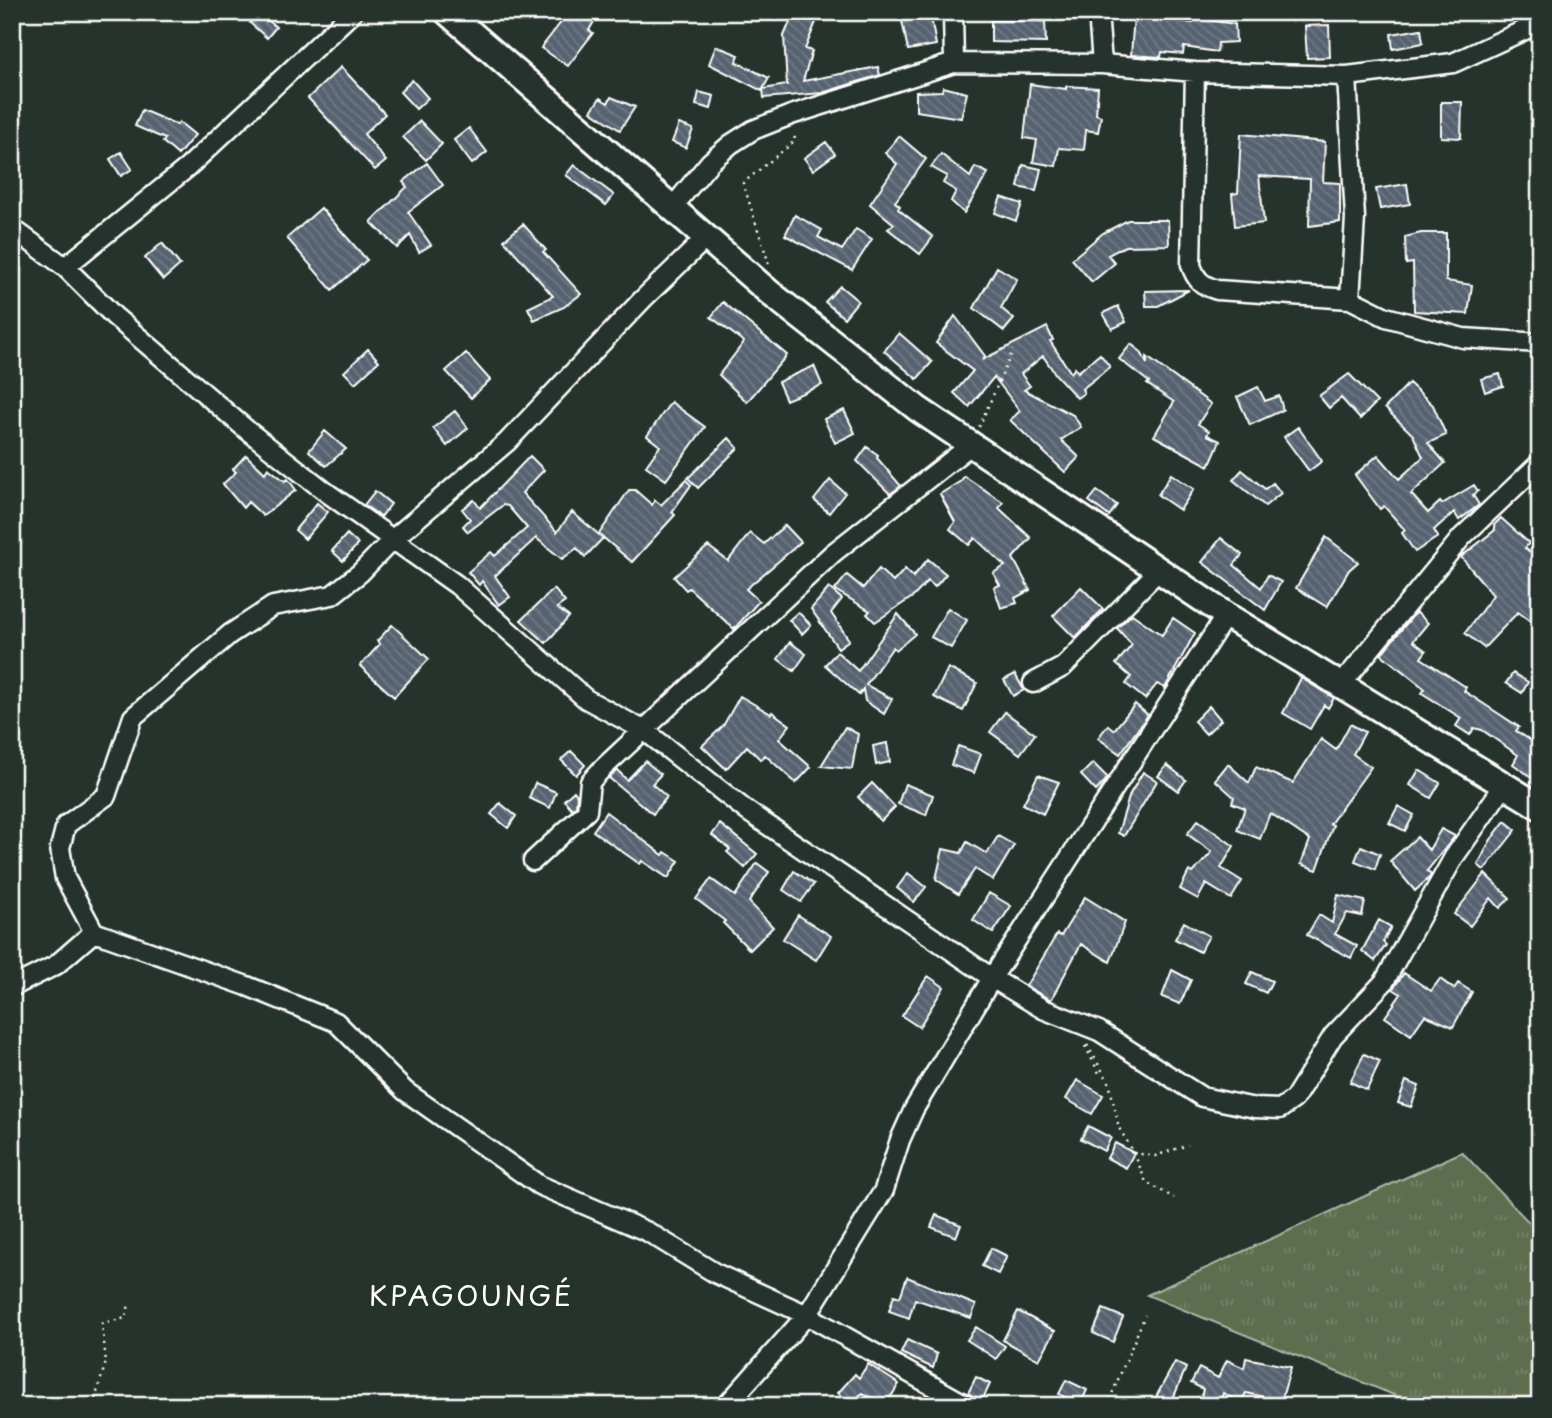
<svg xmlns="http://www.w3.org/2000/svg" width="1552" height="1418" font-family="'Playpen Sans',sans-serif">
  <style>
    .grass { fill: url(#grass-tufts); stroke: #aeb6a7; stroke-width: 2 }
    .building { fill: url(#building-back-hatch); stroke: #fff; stroke-width: 2 }
    .lines { fill: none; stroke-linecap: round; stroke-linejoin: round }
    .street-casing { stroke: #fff; stroke-width: 23 }
    .secondary-casing { stroke: #fff; stroke-width: 30 }
    .path { stroke: #fff; stroke-width: 2.5; stroke-dasharray: 2 5; stroke-linecap: butt }
    .street { stroke: #26332d; stroke-width: 18 }
    .secondary { stroke: #26332d; stroke-width: 24 }
    .labels { text-anchor: middle; dominant-baseline: central; stroke-width: 7; stroke-linejoin: round; paint-order: stroke }
    .quarter-label { font-size: 28px; letter-spacing: 2px; fill: #fff; stroke: #26332d }
  </style>
  <defs>
    <pattern id="grass-tufts" width="24" height="20" patternUnits="userSpaceOnUse" patternTransform="scale(1.75)"><rect width="24" height="20" fill="#5e6d4f"/><path d="M3 7l-1-3M5 7V3M7 7l1-3M15 17l-1-3M17 17v-4M19 17l1-3" fill="none" stroke="#768369"/></pattern>
    <pattern id="building-back-hatch" width="6" height="6" patternUnits="userSpaceOnUse" patternTransform="scale(1.75)"><rect width="6" height="6" fill="#56626f"/><path d="M-1 5l2 2M0 0l6 6M5-1l2 2" fill="none" stroke="#6f7a85"/></pattern>
  </defs>
  <rect width="100%" height="100%" fill="#26332d"/>
  <filter id="ink" filterUnits="userSpaceOnUse"><feTurbulence type="fractalNoise" baseFrequency=".0143" numOctaves="2"/><feDisplacementMap in="SourceGraphic" scale="14" xChannelSelector="R" yChannelSelector="G"/><feConvolveMatrix kernelMatrix="1 2 1 2 8 2 1 2 1" color-interpolation-filters="sRGB"/></filter>
  <g filter="url(#ink)">
    <path class="grass" d="M1462 1152 1540 1234V1406H1421L1147 1295Z"/>
    <path class="building" d="M259 12 276 27 267 38 250 23Z
      M569 12H600L589 30 593 33 568 66 541 48Z
      M794 12 818 17 805 49 812 51 803 81 878 67 880 75 822 93 764 98 763 89 787 85 784 36Z
      M920 12H930L936 45 908 50 901 16Z
      M1134 15 1193 23 1194 18 1235 24 1236 42 1218 43 1217 52 1184 47 1183 54 1162 52 1161 57 1131 55Z
      M991 20 1045 21 1046 43 991 42Z
      M1329 25 1330 57 1307 58 1305 26Z
      M1421 29 1423 43 1393 49 1391 34Z
      M716 46 739 55 736 62 769 78 762 91 709 64Z
      M341 67 385 114 364 134 386 161 375 170 308 98Z
      M412 80 428 98 416 109 400 92Z
      M1030 84 1066 89V86L1098 88 1096 114 1101 116 1098 132 1086 130 1084 150 1059 148 1056 166 1033 162 1037 140 1024 138Z
      M943 87 967 93 961 118 916 111V92L942 91Z
      M699 92 714 96 711 109 696 105Z
      M611 97 635 107 620 130 591 111 600 98 608 103Z
      M1441 102H1462L1461 138 1441 137Z
      M142 110 177 125 179 122 195 135 178 155 163 142 165 139 135 126Z
      M420 121 442 144 426 160 403 137Z
      M679 124 693 129 686 148 672 142Z
      M469 128 487 152 472 164 454 140Z
      M1241 134 1325 142 1323 182 1340 183V222L1309 226 1310 179 1259 176 1264 223 1235 226 1232 194 1238 193Z
      M899 136 926 159 895 202 900 206 898 209 933 237 920 254 888 229 894 224 870 204 897 164 885 153Z
      M826 142 835 154 813 170 804 158Z
      M121 152 132 169 121 176 110 159Z
      M941 154 970 177 975 167 988 173 964 213 951 201 956 191 943 183 947 176 931 167Z
      M427 163 443 185 408 212 431 245 419 252 410 235 397 248 371 222 407 187 403 182Z
      M574 165 614 195 606 205 566 175Z
      M1023 165 1041 169 1036 191 1018 187Z
      M1407 184 1410 204 1380 209 1376 189Z
      M1001 197 1022 204 1016 221 995 213Z
      M321 208 367 260 332 290 287 238Z
      M795 215 822 230 818 237 842 250 856 229 872 239 852 270 785 235Z
      M1128 220H1168L1169 245 1125 246 1108 255 1115 263 1092 282 1072 259 1103 233Z
      M523 224 546 250 543 252 581 294 564 307 534 320 528 308 553 296 504 240Z
      M1421 233H1446V281L1472 285 1468 314 1414 311 1413 263 1406 264 1405 237Z
      M162 243 180 265 163 280 145 258Z
      M997 267 1017 279 1001 308 1014 319 1004 331 974 308Z
      M840 286 858 301 844 318 825 302Z
      M1189 290 1158 306H1146L1145 291Z
      M723 302 787 355 747 402 719 375 744 342 711 317Z
      M1118 306 1126 322 1112 329 1103 313Z
      M955 316 985 356 982 360 1047 327 1053 340 1050 341 1071 373 1075 368 1078 372 1100 354 1110 367 1082 389 1084 393 1077 398 1056 375 1043 356 1021 374 1030 386 1024 390 1073 415 1081 427 1061 440 1079 457 1065 472 1010 420 1020 411 994 377 969 407 954 393 973 371 936 343Z
      M899 333 932 362 917 379 884 351Z
      M1131 344 1141 352 1147 364V357L1211 404 1198 424 1209 431 1207 435 1220 441 1209 466 1154 436 1174 402 1147 384 1149 382 1119 359Z
      M368 349 379 361 355 383 344 372Z
      M466 353 490 380 471 398 446 371Z
      M814 366 822 385 786 400 778 382Z
      M1349 374 1377 402 1360 419 1341 398 1329 408 1319 396Z
      M1500 374 1503 386 1485 392 1481 379Z
      M1409 383 1433 405 1446 435 1428 443 1445 463 1411 494 1428 513 1440 502 1442 504 1474 485 1478 491 1473 495 1479 505 1459 520 1454 512 1434 530 1438 537 1415 552 1402 533 1405 530 1384 506 1380 509 1355 475 1378 455 1399 479 1423 457 1413 435 1385 408Z
      M1258 387 1265 401 1279 396 1283 410 1250 425 1237 397Z
      M671 402 705 427 666 480 646 466 660 446 647 436Z
      M844 410 855 433 835 443 824 419Z
      M455 411 468 428 447 446 433 428Z
      M1298 427 1322 461 1309 471 1284 437Z
      M325 431 346 449 326 466 309 451Z
      M729 438 738 448 698 488 688 478Z
      M867 447 878 455 877 458 901 486 890 494 857 461Z
      M246 455 265 473 268 468 285 481 288 479 296 490 263 516 248 502 243 508 223 484 236 472 233 469Z
      M530 456 544 470 522 493 557 532 572 512 603 538 585 557 577 548 562 559 536 538 495 576 510 597 499 605 482 581 479 585 468 572 491 552 495 556 527 528 508 506 503 505 468 532 463 526 470 519 462 509 474 500 480 508Z
      M1242 470 1265 489 1273 483 1281 493 1265 506 1233 480Z
      M1171 474 1194 489 1180 510 1158 495Z
      M964 476 1003 502 999 508 1031 538 1013 558 1030 590 1015 598 1017 603 1001 608 994 587 1000 585 993 573 1005 566 975 538 969 545 950 529 955 522 940 494 961 481Z
      M686 480 691 485 672 512 675 515 632 562 599 534 629 490H635L652 505 655 500 661 505Z
      M830 480 845 493 829 513 814 500Z
      M375 491 391 504 381 517 364 505Z
      M1097 491 1117 505 1109 516 1089 501Z
      M317 503 328 512 305 539 295 530Z
      M1501 518 1529 543 1525 548 1540 561V628L1518 612 1484 648 1465 633 1493 595 1461 557 1495 530 1494 525Z
      M785 525 801 542 746 589 759 601 734 629 689 588 686 590 674 577 708 546 728 561 750 533 764 544Z
      M347 534 358 544 343 561 332 551Z
      M1326 537 1358 562 1349 570 1327 607 1296 588Z
      M1221 538 1242 555 1234 565 1261 588 1268 575 1281 582 1265 610 1202 562Z
      M928 559 946 574 935 587 928 581 914 596 875 622 867 614 870 611 835 590 847 575 863 588 879 569 893 582 905 569 913 577Z
      M1081 587 1103 609 1075 638 1053 616Z
      M829 588 842 599 831 613 849 640 838 648 811 609Z
      M554 589 565 602 557 608 569 617 546 643 521 620Z
      M948 608 967 620 951 648 931 637Z
      M798 612 811 625 802 634 789 620Z
      M1416 612 1428 623 1413 641 1426 651 1421 658 1466 687 1464 691 1519 727 1516 731 1540 746V772L1534 779 1513 764 1518 755 1482 730 1474 728 1470 735 1456 726 1461 718 1422 693 1425 689 1381 654Z
      M898 614 915 634 896 650 893 647 866 685 892 699 884 714 865 701 863 689 859 695 825 665 837 652 858 671Z
      M1132 614 1162 635 1173 618 1195 633 1165 688 1157 684 1145 699 1126 684 1131 677 1116 664 1132 645 1117 628Z
      M392 625 429 659 394 697 360 666 380 644 377 641Z
      M790 642 806 654 794 671 778 659Z
      M948 668 977 683 963 711 934 697Z
      M1513 673 1528 682 1522 693 1506 683Z
      M1015 674 1024 690 1013 696 1004 680Z
      M1301 678 1334 698 1328 708 1324 705 1310 729 1283 713Z
      M740 696 771 714 772 712 790 725 779 739 811 767 796 783 765 755 761 760 747 746 726 769 702 746 723 726Z
      M1135 704 1148 715 1120 754 1098 738 1108 725 1114 730Z
      M1209 706 1221 720 1206 734 1194 721Z
      M1005 712 1035 734 1020 754 990 732Z
      M1350 724 1365 732 1353 754 1371 767 1330 824 1333 825 1317 870 1301 864 1310 840 1270 813 1260 839 1237 830 1245 808 1232 803 1234 797 1215 780 1228 764 1249 783 1256 767 1293 783 1321 739 1336 750Z
      M845 727 858 734 852 769 821 766Z
      M887 743 890 762 876 765 873 746Z
      M958 746 981 754 974 773 951 765Z
      M571 751 585 765 576 775 561 760Z
      M645 761 661 774 652 784 667 797 653 814 609 778 617 770 627 780Z
      M1093 763 1108 778 1096 791 1081 775Z
      M1167 765 1186 780 1178 791 1158 776Z
      M1419 770 1440 783 1431 798 1410 785Z
      M1143 772 1157 781 1124 836 1118 833 1130 794Z
      M1038 775 1059 782 1043 814 1023 804Z
      M535 783 556 792 550 808 529 798Z
      M872 783 895 807 881 821 858 797Z
      M905 784 933 795 926 815 898 804Z
      M574 791 577 795 576 806 572 809 564 800Z
      M500 803 516 816 508 828 491 814Z
      M1398 806 1414 815 1405 831 1389 823Z
      M606 812 663 855 665 852 679 861 668 878 642 861 640 864 593 831Z
      M1198 820 1234 846 1221 868 1242 881 1231 899 1206 884 1198 899 1180 889 1189 871 1193 873 1212 852 1187 834Z
      M1505 821 1516 830 1484 870 1478 865 1490 841Z
      M720 824 757 854 745 868 727 852 730 849 712 835Z
      M1441 829 1455 836 1427 871 1431 875 1429 878 1415 891 1390 861 1417 837 1429 850Z
      M998 836 1014 845 993 880 975 869 958 894 936 879 943 849 961 853 967 842 987 854Z
      M1361 846 1380 854 1375 869 1355 861Z
      M757 863 769 872 749 902 773 927 750 950 723 923 725 921 696 899 711 879 735 896Z
      M794 871 814 884 801 902 783 890Z
      M908 873 926 887 914 902 897 888Z
      M1485 874 1510 898 1500 908 1491 898 1470 926 1454 914Z
      M989 893 1011 906 993 933 973 920Z
      M1338 895 1365 901 1362 916 1347 913 1335 934 1357 946 1351 958 1307 935 1319 915 1332 923Z
      M1085 897 1125 922 1110 962 1081 944 1051 1000 1026 986 1057 934 1061 936Z
      M798 915 831 936 816 960 783 939Z
      M1379 920 1391 927 1383 942 1386 945 1375 961 1362 951Z
      M1184 922 1209 936 1200 952 1175 939Z
      M1172 970 1191 980 1180 1004 1162 997Z
      M1252 972 1272 981 1266 993 1246 984Z
      M1404 973 1431 991 1440 979 1454 989 1458 983 1472 992 1453 1027 1425 1015 1411 1035 1385 1017 1401 994 1393 989Z
      M928 976 944 987 919 1027 902 1016Z
      M1364 1054 1380 1061 1367 1090 1350 1082Z
      M1077 1080 1103 1095 1092 1114 1066 1099Z
      M1406 1081 1419 1086 1411 1107 1398 1103Z
      M1088 1126 1111 1138 1104 1151 1081 1139Z
      M1115 1143 1134 1153 1126 1168 1107 1158Z
      M936 1215 961 1225 956 1237 931 1227Z
      M991 1248 1007 1256 998 1274 982 1266Z
      M907 1277 976 1305 971 1318 915 1299 909 1318 889 1311 894 1295 900 1297Z
      M1103 1309 1123 1317 1113 1342 1093 1333Z
      M1018 1311 1055 1331 1039 1360 1003 1340Z
      M976 1327 1005 1346 996 1359 967 1340Z
      M907 1340 937 1354 933 1368 901 1353Z
      M1246 1358 1291 1367 1281 1401 1246 1393 1240 1403 1223 1393 1219 1406H1199L1203 1389 1191 1383 1199 1368 1218 1378 1227 1360 1244 1368Z
      M1175 1362 1186 1368 1170 1406H1151Z
      M868 1364 899 1384 885 1406 862 1393 851 1405 838 1393 855 1374 859 1378Z
      M976 1377 990 1384 982 1401 968 1393Z
      M1066 1380 1087 1390 1080 1405 1059 1394Z"/>
    <g class="lines">
      <defs>
        <path id="street" d="M953 12 954 63 1102 64
          M1098 12 1102 64 1195 72 1191 265C1196 280 1201 285 1217 290L1350 299 1386 317 1463 338 1540 343
          M1195 72 1347 76 1355 218 1350 299
          M1347 76 1453 63 1540 23
          M672 208 710 162 731 144 753 130 791 115 954 63
          M12 228 65 267 114 316 247 430 326 492 457 585 586 699 645 731 747 811 992 978 1226 615
          M65 267 187 168 353 12
          M1033 683 1063 667 1158 571
          M1341 685 1462 537 1540 463
          M533 861 587 811 590 782 602 769 833 553 971 445
          M94 932 247 986 336 1022 405 1091 539 1185 648 1232 715 1273 807 1315 968 1406
          M12 987 56 965 94 932 65 878 60 848 66 825 106 796 133 717 230 634 273 606 332 595 360 573 393 539 507 442 643 299 707 237
          M726 1406 807 1315 884 1190 900 1140 914 1109 992 978 1043 1009 1099 1031 1202 1097 1255 1108 1280 1109 1294 1099 1333 1036 1384 982 1454 857 1505 784"/>
        <path id="secondary" d="M447 12 770 293 918 409 1226 615 1540 807"/>
      </defs>
      <use href="#street" class="street-casing"/>
      <use href="#secondary" class="secondary-casing"/>
      <path class="path" d="M769 264 743 183 795 141 794 132
        M979 427 1013 350
        M1087 1045 1109 1082 1119 1128 1134 1153 1155 1156 1188 1145
        M1085 1046 1099 1073
        M1134 1153 1146 1182 1174 1198
        M1535 1196 1540 1200
        M93 1406 106 1362 102 1323 126 1318 129 1304
        M1107 1406 1145 1315"/>
      <use href="#street" class="street"/>
      <use href="#secondary" class="secondary"/>
    </g>
  </g>
  <g class="labels">
    <g class="quarter-label">
      <text x="471" y="1294">KPAGOUNGÉ</text>
    </g>
  </g>
  <rect width="1552" height="1418" fill="none" stroke="#26332d" stroke-width="42"/>
  <rect x="21" y="21" width="1510" height="1376" fill="none" stroke="#fff" stroke-width="2.5" filter="url(#ink)"/>
</svg>
